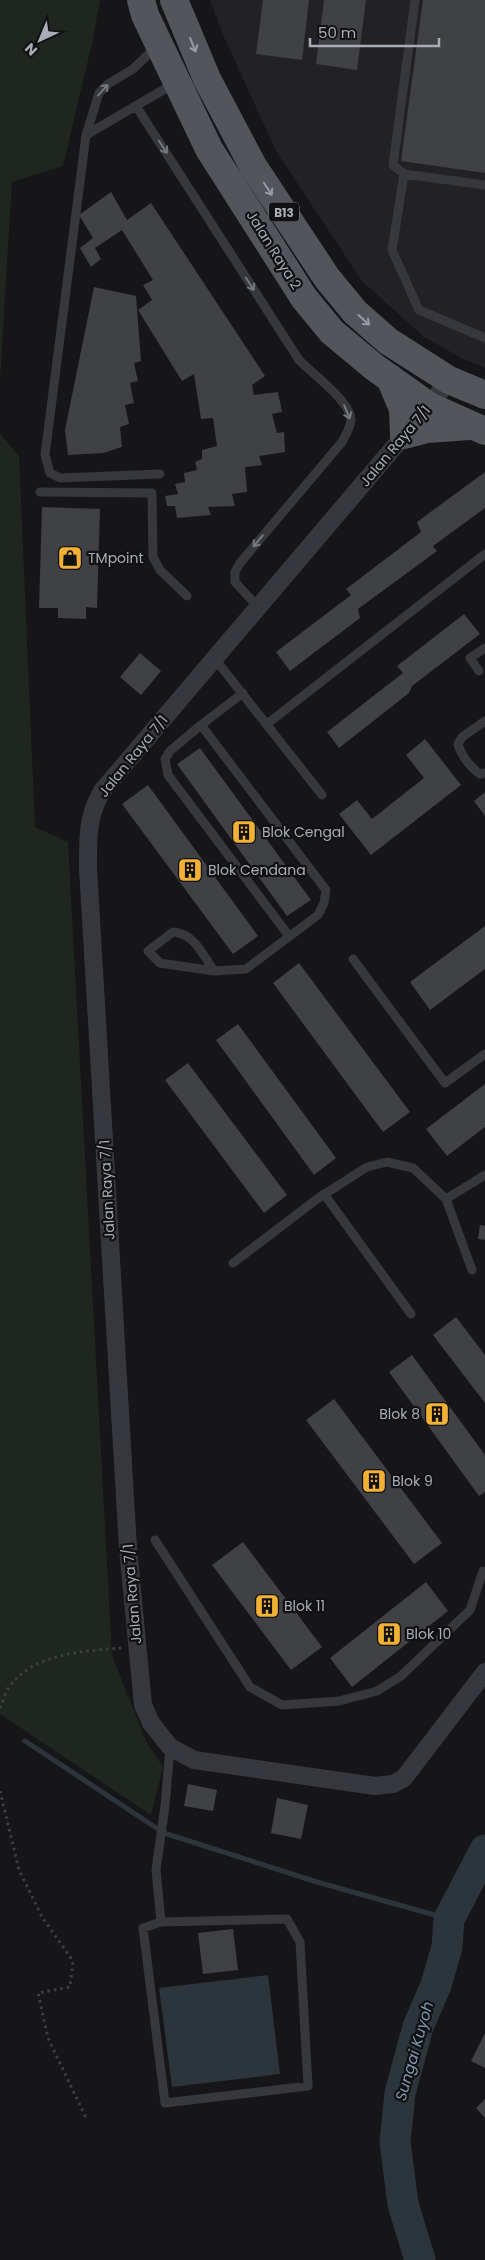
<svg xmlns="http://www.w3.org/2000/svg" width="485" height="2260" font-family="Poppins,sans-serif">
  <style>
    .built { fill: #222225 }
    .green { fill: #1e261f }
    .water { fill: #2c353c }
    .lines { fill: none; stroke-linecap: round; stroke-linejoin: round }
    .stream { stroke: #2c353c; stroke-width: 5 }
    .river { stroke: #2c353c; stroke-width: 31 }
    .building { fill: #404145 }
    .path { stroke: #3d3f44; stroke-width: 3; stroke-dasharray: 2.5 4; stroke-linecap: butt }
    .service { stroke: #37383d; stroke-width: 9 }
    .minor { stroke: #37383d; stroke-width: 18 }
    .primary { stroke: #53555c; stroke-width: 28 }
    .oneway { stroke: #979ba6 }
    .oneway2 { stroke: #757881 }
    .labels { text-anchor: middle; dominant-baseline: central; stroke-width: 4.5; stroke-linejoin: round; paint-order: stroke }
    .shield { fill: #111113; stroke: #7b7e86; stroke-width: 1 }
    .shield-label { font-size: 12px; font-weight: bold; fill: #a8adb8 }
    .street-label { font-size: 14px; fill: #a8adb8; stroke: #111113 }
    .poi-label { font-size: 14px; fill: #a8adb8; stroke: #111113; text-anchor: start }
    .water-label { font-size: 15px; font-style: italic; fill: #7f9bb3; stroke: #111113 }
  </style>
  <rect width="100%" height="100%" fill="#161618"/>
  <path class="built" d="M210 0H485V368L461 358 424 337 362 281 276 151 224 37Z"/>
  <path class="green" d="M0 0H100L93 39 63 166 12 182 0 379Z
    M0 434 19 456 35 827 68 842 112 1656 146 1741 163 1767 151 1815 0 1714Z"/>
  <path class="water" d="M268 1975 280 2074 172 2087 159 1988Z"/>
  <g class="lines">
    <path class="stream" d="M25 1741 164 1833 317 1882 449 1919"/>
    <path class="river" d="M420 2260 403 2204 395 2142 400 2093 418 2027 436 1985 447 1947 449 1919 485 1850"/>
  </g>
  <path class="building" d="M263 0H309L302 60 256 54Z
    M324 0H366L357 70 316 64Z
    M423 0H485V173L401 161Z
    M111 192 127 220 151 203 265 376 252 385 254 395 278 392 282 412 272 414 277 433 284 432 285 452 259 456 262 465 245 467 247 492 232 494 235 506 208 507 211 515 177 518 175 506H167L165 496 178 494 175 484 185 482 184 473 197 470 195 462 202 459V450L217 446 213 418 201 419 194 374 182 381 138 310 152 300 143 285 153 280 122 230 95 248 101 259 91 267 80 248 93 238 79 215Z
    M94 287 136 296 141 361 134 363 138 381 130 383 134 403 125 405 129 424 120 427 122 447 103 453 68 455 65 430Z
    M485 472V508L433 546 437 551 358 609 360 618 290 671 276 652 351 595 346 589 421 532 417 522Z
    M42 507 100 509 97 608 86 607V619L58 618V608H39Z
    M464 614 480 634 412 686 409 693 339 748 327 732 403 673 397 666Z
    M140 653 161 671 141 695 120 677Z
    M425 739 461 785 371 855 339 814 357 800 372 819 424 778 406 755Z
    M200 748 311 900 287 916 177 764Z
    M148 785 258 936 233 954 122 804Z
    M485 792V816L474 801Z
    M485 926V969L430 1010 410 982Z
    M299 963 410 1112 383 1132 273 983Z
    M238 1024 336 1158 314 1175 216 1040Z
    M188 1063 287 1195 264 1213 165 1080Z
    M485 1084V1127L447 1156 426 1129Z
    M480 1225 485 1226V1240L478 1239Z
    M456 1317 485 1355V1403L433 1335Z
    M412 1355 485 1455V1492L479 1496 389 1372Z
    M334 1399 442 1543 414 1564 306 1420Z
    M243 1542 322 1647 291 1670 212 1565Z
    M426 1582 448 1611 352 1687 330 1658Z
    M188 1784 217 1790 213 1811 184 1806Z
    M277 1798 308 1805 301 1839 271 1833Z
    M233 1929 238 1970 203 1974 198 1933Z
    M485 2033V2068L471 2061Z
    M485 2099V2118L476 2108Z"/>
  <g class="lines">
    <path class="path" d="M0 1708C3 1702 5 1693 9 1687 34 1653 83 1651 122 1648
      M0 1791 19 1870 42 1917 73 1961 70 1987 38 1993 48 2038 87 2120"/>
    <path class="service" d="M415 0 393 165 404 174 485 185
      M156 47 133 69 108 84 99 93 86 135 45 455 50 473 60 478 160 474
      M136 106 299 360C312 373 351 402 351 420 350 428 346 435 342 442L240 563 235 572V582L258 607
      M86 135 175 83
      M404 174 392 250 419 310 485 338
      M40 492 152 493 153 557 160 570 187 596
      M215 659 322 795
      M479 671 470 658 485 648
      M485 721 462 737 458 744C461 755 470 767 480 774L485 773
      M267 724 485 554
      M201 725 170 751 165 759 168 775 289 936
      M353 959 445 1083 485 1054
      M214 971C203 955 194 933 173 932L148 951 160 963 214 971 246 969 318 915 324 903 326 890 201 725 243 693
      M324 1194 411 1314
      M233 1263 317 1199 367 1167 387 1162 413 1168 446 1199
      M472 1270 446 1199 485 1175
      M155 1540 250 1687 282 1705 339 1701 377 1691 401 1676 470 1610 483 1571
      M161 1922 287 1919 300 1942 308 2086 165 2103 143 1928 161 1922 156 1870 165 1806 170 1747"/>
    <path class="minor" d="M449 380 429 406 102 791C87 817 88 838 88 868L128 1548 143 1705 151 1723 170 1747 194 1760 375 1786 393 1784 404 1778 485 1672"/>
    <path class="primary" d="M141 0 145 15 209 149 304 298 332 332 374 367 429 406 485 431
      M174 0 207 79 253 166 327 278 355 312 388 341 449 380 485 395
      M390 378 403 409 404 435 427 429 469 426"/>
  </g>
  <defs><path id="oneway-shaft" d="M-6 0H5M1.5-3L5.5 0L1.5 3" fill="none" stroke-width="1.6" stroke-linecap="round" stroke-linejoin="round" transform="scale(1.25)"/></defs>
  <g class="oneway">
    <use href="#oneway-shaft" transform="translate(193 45) rotate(68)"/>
    <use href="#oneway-shaft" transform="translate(268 189) rotate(56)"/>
    <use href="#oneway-shaft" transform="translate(364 320) rotate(42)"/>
  </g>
  <g class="oneway2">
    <use href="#oneway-shaft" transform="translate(103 90) rotate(-48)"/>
    <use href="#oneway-shaft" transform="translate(163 147) rotate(57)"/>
    <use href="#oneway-shaft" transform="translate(250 284) rotate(57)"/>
    <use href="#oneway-shaft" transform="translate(347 412) rotate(67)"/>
    <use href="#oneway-shaft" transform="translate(258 541) rotate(130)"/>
  </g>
  <defs>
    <symbol id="shop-square" viewBox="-11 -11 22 22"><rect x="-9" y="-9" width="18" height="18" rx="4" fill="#f2b134" stroke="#111113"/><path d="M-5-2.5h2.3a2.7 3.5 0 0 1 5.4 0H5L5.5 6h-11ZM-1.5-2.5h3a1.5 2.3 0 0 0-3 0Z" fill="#111"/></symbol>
    <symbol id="building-square" viewBox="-11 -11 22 22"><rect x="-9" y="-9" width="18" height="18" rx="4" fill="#f2b134" stroke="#111113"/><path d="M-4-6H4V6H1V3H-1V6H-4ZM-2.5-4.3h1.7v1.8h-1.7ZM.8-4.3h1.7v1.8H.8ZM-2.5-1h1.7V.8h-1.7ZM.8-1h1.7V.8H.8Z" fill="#111"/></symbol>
  </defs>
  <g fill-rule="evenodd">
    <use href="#shop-square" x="56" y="544" width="28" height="28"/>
    <use href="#building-square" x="230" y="818" width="28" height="28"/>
    <use href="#building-square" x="176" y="856" width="28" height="28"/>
    <use href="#building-square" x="423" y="1400" width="28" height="28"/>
    <use href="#building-square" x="360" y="1467" width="28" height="28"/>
    <use href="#building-square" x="253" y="1592" width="28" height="28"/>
    <use href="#building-square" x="375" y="1620" width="28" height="28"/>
  </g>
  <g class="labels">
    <rect class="shield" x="269" y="202.5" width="30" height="19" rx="4"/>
    <g class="shield-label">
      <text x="284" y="212">B13</text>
    </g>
    <g class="street-label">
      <text transform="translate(274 250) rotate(58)">Jalan Raya 2</text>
      <text transform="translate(395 446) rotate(-50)">Jalan Raya 7/1</text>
      <text transform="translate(133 756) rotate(-51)">Jalan Raya 7/1</text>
      <text transform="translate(107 1190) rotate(-93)">Jalan Raya 7/1</text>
      <text transform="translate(132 1594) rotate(-95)">Jalan Raya 7/1</text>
    </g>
    <g class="poi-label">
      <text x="88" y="558">TMpoint</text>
      <text x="262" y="832">Blok Cengal</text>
      <text x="208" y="870">Blok Cendana</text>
      <text x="420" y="1414" text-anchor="end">Blok 8</text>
      <text x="392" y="1481">Blok 9</text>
      <text x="284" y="1606">Blok 11</text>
      <text x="406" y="1634">Blok 10</text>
    </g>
    <g class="water-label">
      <text transform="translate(414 2051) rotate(-74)">Sungai Kuyoh</text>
    </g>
  </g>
  <g transform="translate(40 40) rotate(224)" stroke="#111113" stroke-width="4" paint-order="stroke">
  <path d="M0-4L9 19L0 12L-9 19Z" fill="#a8adb8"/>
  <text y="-8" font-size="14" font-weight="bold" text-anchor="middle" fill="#a8adb8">N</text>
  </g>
  <path d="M310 38v8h129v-8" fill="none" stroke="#a8adb8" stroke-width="2.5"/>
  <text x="318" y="38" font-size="15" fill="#a8adb8" stroke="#111113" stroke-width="4" paint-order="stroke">50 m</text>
</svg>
